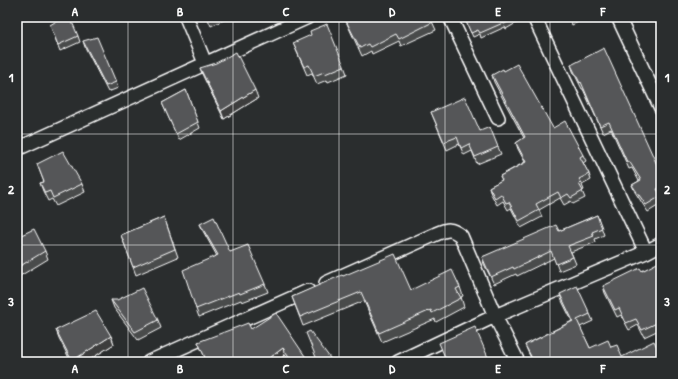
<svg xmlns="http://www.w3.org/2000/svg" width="678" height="379" font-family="'Patrick Hand',sans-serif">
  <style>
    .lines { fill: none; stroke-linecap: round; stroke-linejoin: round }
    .minor-casing { stroke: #fff; stroke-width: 16 }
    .minor { stroke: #2a2d2e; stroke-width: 13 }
    .wall { fill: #494b4c; stroke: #fff }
    .shaded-wall { fill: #3c3d3e; stroke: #fff }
    .building { fill: #555758; stroke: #fff }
    .grid { fill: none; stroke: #fff; stroke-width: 1; stroke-opacity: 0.55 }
    .neatline { fill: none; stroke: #fff; stroke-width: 1.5 }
    .grid-label { font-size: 13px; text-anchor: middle; font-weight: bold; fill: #fff }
  </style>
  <rect width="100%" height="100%" fill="#2a2d2e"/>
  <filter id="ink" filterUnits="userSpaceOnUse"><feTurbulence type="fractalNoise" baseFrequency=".025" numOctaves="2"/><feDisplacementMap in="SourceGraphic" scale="8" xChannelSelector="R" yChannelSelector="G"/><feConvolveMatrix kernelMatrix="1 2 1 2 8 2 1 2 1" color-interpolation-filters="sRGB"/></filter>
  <g filter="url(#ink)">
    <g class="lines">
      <defs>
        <path id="minor" d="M186 17 205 63
          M450 17 498 118
          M534 17 646 252
          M618 17 661 108
          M17 149 308 17
          M326 283 436 234C448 229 451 228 461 236L495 316 518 362
          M149 362 308 291
          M398 362 495 316 646 252 661 244"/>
      </defs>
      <use href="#minor" class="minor-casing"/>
      <use href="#minor" class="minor"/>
    </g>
    <path class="wall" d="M207 17H230L211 26Z
      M344 17H430L436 30 401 46 399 41 372 54 371 51 362 56Z
      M464 17H516L518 22 506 29 505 27 481 38 480 34 473 37Z
      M542 17H559L546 23Z
      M568 17H586V18L572 25Z
      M50 25 78 36 80 42 60 51Z
      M83 41 116 82 118 88 108 92 85 47Z
      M293 43 344 66 347 74 328 82 327 80 317 84 312 73 307 75Z
      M571 65 658 167 661 166V204L648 212 635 192 632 185 639 181 632 168 629 169 611 129 603 133 583 89H582L573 71Z
      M200 68 258 98 224 119 203 76Z
      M504 71 553 128 583 155 586 161 583 163 589 174 591 180 582 185 584 190 582 191 585 198 573 204 571 201 564 205 560 198 539 210 542 217 521 228 511 208 508 210 503 201 497 205 491 194 489 187 502 180 500 176 525 162 518 149 516 143 524 138 494 82 492 75Z
      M186 90 200 128 179 140 162 103Z
      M431 112 480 131 498 147 501 154 477 164 472 151 464 155 459 144 447 150Z
      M37 164 82 184 85 192 56 206 52 199 48 201 43 191 40 183 44 182Z
      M597 215 604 235 595 239 596 242 571 252 576 264 559 271 554 258 517 276 516 274 494 284 484 264 482 257 559 231Z
      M164 217 178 257 136 275 121 235Z
      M200 224 265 284 268 292 242 302 241 300 199 317 196 309 217 256 203 231Z
      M17 237 45 251 48 259 20 276 17 270Z
      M661 262V329L644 337 638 325 629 330 621 315 617 317 605 293 603 286 642 271Z
      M343 276 411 290 460 287 463 296 461 297 464 307 436 322 435 319 382 342 364 301 303 326 292 297Z
      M560 294 590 314 593 321 580 327 590 348 611 347 622 357 661 362H533L528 352 525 345 572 321 562 301Z
      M111 300 158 320 161 328 138 340 114 308Z
      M251 329 309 362H291L285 355 276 362H207L198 342Z
      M56 330 111 336 114 344 86 362H71L59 338Z"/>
    <path class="shaded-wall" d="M255 90 258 98 224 119 221 111Z
      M661 187V195L657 189Z
      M111 336 114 344 86 362H72V361Z
      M283 348 285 355 276 362H267V360Z
      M330 358 332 362H326Z"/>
    <path class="building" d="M63 17H70L78 36 58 45 50 25Z
      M344 17H430L433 22 399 39 396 34 370 47 368 44 360 48Z
      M464 17H516V18L504 24 503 23 480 33 478 30 471 33Z
      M568 17H575L570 20Z
      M327 24 344 66 325 74 324 72 314 76 309 65 304 67 293 43 311 35 310 31Z
      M97 37 116 82 106 86 83 41Z
      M604 48 658 167 660 165 661 166V187L657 189 661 196 646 205 632 185 641 180 629 161 627 162 609 122 600 126 581 82 580 83 571 65Z
      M236 52 255 90 221 111 200 68 216 63Z
      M517 64 553 128 565 121 583 155 580 157 589 174 579 179 582 183 579 184 583 191 571 198 568 194 561 198 558 192 536 204 539 210 519 221 509 202 506 203 501 194 495 198 489 187 502 180 500 176 526 162 516 143 525 137 492 75 503 69 504 71Z
      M186 90 198 122 176 134 162 103Z
      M465 97 480 131 490 127 498 147 475 157 469 144 461 148 457 137 444 142 431 112Z
      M63 151 82 184 53 198 50 191 45 193 40 183 44 182 37 164Z
      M597 215 602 228 592 232 594 236 568 246 573 257 556 264 551 251 514 269 513 267 491 277 482 257 556 225 559 231Z
      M164 217 175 249 133 267 121 235Z
      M214 217 230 252 248 245 265 284 240 294 239 292 196 309 183 270 218 255 200 224Z
      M34 229 45 251 17 268V237Z
      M395 254 411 290 452 270 460 287 456 289 461 298 432 313 431 310 379 333 361 292 300 317 292 297 342 275 343 276Z
      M661 261V321L642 330 636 319 626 323 619 308 615 310 603 286 640 268 642 271Z
      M577 286 590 314 577 320 590 348 608 340 611 347 617 345 622 357 654 341 661 356V362H534L525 345 573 321 560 294Z
      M142 288 158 320 135 332 111 300H117Z
      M96 311 111 336 72 361 56 330Z
      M276 313 309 362H293L283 348 267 360 268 362H207L198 342 248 323 251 329Z
      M475 327 490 362H468L467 361 465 362H447L439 343Z
      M310 331 330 358 326 362H318L306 333Z"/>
  </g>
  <path class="grid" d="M128 17V362M233 17V362M339 17V362M445 17V362M550 17V362M17 134H661M17 245H661"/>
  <rect width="678" height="379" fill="none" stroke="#2a2d2e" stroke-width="44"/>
  <rect x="22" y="22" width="634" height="335" class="neatline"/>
  <g class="grid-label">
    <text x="75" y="16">A</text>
    <text x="180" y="16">B</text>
    <text x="286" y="16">C</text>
    <text x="392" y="16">D</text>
    <text x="498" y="16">E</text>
    <text x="603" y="16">F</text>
    <text x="11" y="82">1</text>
    <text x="667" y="82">1</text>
    <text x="11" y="194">2</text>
    <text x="667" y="194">2</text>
    <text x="11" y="306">3</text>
    <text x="667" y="306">3</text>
    <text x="75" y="373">A</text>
    <text x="180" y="373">B</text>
    <text x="286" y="373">C</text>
    <text x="392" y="373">D</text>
    <text x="498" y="373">E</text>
    <text x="603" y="373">F</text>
  </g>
</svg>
